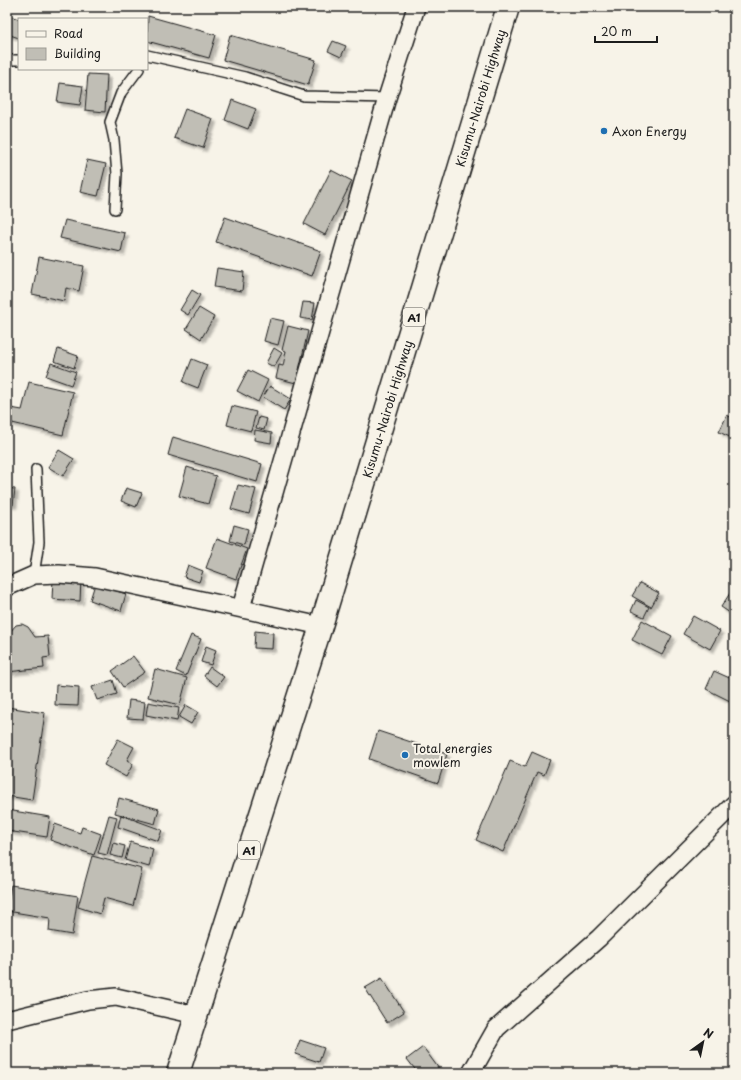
<svg xmlns="http://www.w3.org/2000/svg" width="741" height="1080" font-family="'Playpen Sans',sans-serif">
  <style>
    .building { fill: #c0beb5; stroke: #1c1c1c; filter: url(#shadow) }
    .lines { fill: none; stroke-linecap: round; stroke-linejoin: round }
    .lane-casing { stroke: #1c1c1c; stroke-width: 12 }
    .street-casing { stroke: #1c1c1c; stroke-width: 20 }
    .highway-casing { stroke: #1c1c1c; stroke-width: 25 }
    .lane { stroke: #f7f3e8; stroke-width: 9 }
    .street { stroke: #f7f3e8; stroke-width: 17 }
    .highway { stroke: #f7f3e8; stroke-width: 22 }
    .poi-dot { fill: #1f6fb2; stroke: #f7f3e8; stroke-width: 1.5 }
    .labels { text-anchor: middle; dominant-baseline: central; stroke-width: 4; stroke-linejoin: round; paint-order: stroke }
    .shield { fill: #f7f3e8; stroke: #5e5c59; stroke-width: 1 }
    .shield-label { font-size: 11px; font-weight: bold; fill: #1c1c1c }
    .street-label { font-size: 12px; fill: #1c1c1c; stroke: #f7f3e8 }
    .poi-label { font-size: 12px; fill: #1c1c1c; stroke: #f7f3e8; text-anchor: start }
  </style>
  <defs>
    <filter id="shadow"><feDropShadow dx="3.5" dy="3.5" stdDeviation="1" flood-color="#0004"/></filter>
  </defs>
  <rect width="100%" height="100%" fill="#f7f3e8"/>
  <filter id="ink" filterUnits="userSpaceOnUse"><feTurbulence type="fractalNoise" baseFrequency=".025" numOctaves="2"/><feDisplacementMap in="SourceGraphic" scale="8" xChannelSelector="R" yChannelSelector="G"/><feConvolveMatrix kernelMatrix="1 2 1 2 8 2 1 2 1" color-interpolation-filters="sRGB"/></filter>
  <g filter="url(#ink)">
    <path class="building" d="M7 15 19 19V38L7 34Z
      M148 16 216 35 209 58 147 41Z
      M230 35 316 60 308 85 223 60Z
      M333 41 346 46 341 57 328 51Z
      M88 74 107 75 105 112 85 110Z
      M60 83 83 86 80 105 57 102Z
      M232 100 256 109 248 129 225 120Z
      M185 109 213 119 203 148 174 138Z
      M87 160 106 164 98 196 80 192Z
      M331 170 352 181 325 235 304 224Z
      M225 217 321 251 312 276 216 242Z
      M65 220 125 233 121 252 60 238Z
      M39 257 84 266 79 291 66 288 64 301 32 294Z
      M217 268 244 272 242 291 214 287Z
      M192 290 200 295 188 315 180 310Z
      M303 302 315 303 312 320 300 318Z
      M199 308 214 317 201 339 186 329Z
      M270 318 284 321 278 345 264 341Z
      M288 326 308 331 296 383 276 378 279 365 283 366 286 351 282 350Z
      M274 348 282 353 274 367 266 363Z
      M58 349 78 356 74 368 54 361Z
      M192 359 207 365 198 388 183 382Z
      M51 363 76 372 71 385 46 376Z
      M248 370 268 380 258 402 237 391Z
      M29 382 73 392 63 435 8 422 11 408 22 410Z
      M270 386 291 399 284 410 263 397Z
      M232 406 256 412 251 431 227 425Z
      M727 415 734 419V433L732 438 719 432Z
      M259 417 267 419 264 430 256 428Z
      M255 430 272 433 271 443 254 440Z
      M173 437 262 464 257 482 168 455Z
      M59 450 74 459 63 476 48 467Z
      M187 467 216 476 208 504 179 496Z
      M238 485 256 489 249 514 231 509Z
      M7 488 15 489 13 505 7 504Z
      M126 488 142 493 136 507 121 501Z
      M234 525 248 529 244 545 230 541Z
      M217 538 247 549 236 579 206 568Z
      M188 565 203 571 199 582 184 577Z
      M53 579H81L80 601 52 599Z
      M640 583 659 593 651 607 632 596Z
      M95 584 126 594 121 611 90 600Z
      M734 587V614L733 615 721 607Z
      M636 600 649 607 644 617 631 611Z
      M693 616 720 631 710 649 683 634Z
      M642 620 672 636 662 655 632 640Z
      M22 624 28 627 35 637 48 636 50 657 43 658 44 668 7 672 8 634 16 625Z
      M255 631 273 633 272 649 254 648Z
      M191 635 201 639 186 676 176 671Z
      M206 646 216 650 211 665 201 662Z
      M133 656 145 672 123 687 112 671Z
      M210 667 224 677 217 686 204 676Z
      M155 669 187 678 180 705 148 697Z
      M714 671 734 680V703L706 689Z
      M113 680 117 694 97 700 92 687Z
      M56 685 79 687 78 706 55 705Z
      M129 700 145 702 143 719 127 718Z
      M148 702 179 708 177 721 146 715Z
      M186 705 198 712 191 724 179 717Z
      M7 707 45 713 32 800 7 796Z
      M378 731 447 754 438 783 369 759Z
      M118 739 134 747 127 760 133 764 126 777 104 765Z
      M532 752 550 760 544 775 537 772 503 852 476 840 510 761 525 767Z
      M119 798 159 809 155 824 115 813Z
      M7 810 50 817 47 837 7 831Z
      M109 815 117 817 107 855 98 853Z
      M121 815 162 830 158 841 118 827Z
      M55 824 80 833 82 827 101 834 94 855 50 840Z
      M130 842 153 849 149 867 125 860Z
      M113 843 125 846 122 858 110 855Z
      M92 856 142 869 133 906 104 898 100 914 78 907Z
      M11 885 78 896 72 935 49 931 50 918 7 911Z
      M382 978 404 1012 387 1023 365 988Z
      M300 1040 324 1048 319 1062 295 1054Z
      M423 1047 442 1073H418L407 1059Z"/>
    <g class="lines">
      <defs>
        <path id="lane" d="M147 55 245 77 304 96 387 98
          M7 60H19
          M115 209 117 174 114 140 110 122 121 93 139 69
          M34 575 39 542 36 469"/>
        <path id="street" d="M7 587 34 575 59 574 95 577 321 626
          M241 608 387 98 416 7
          M7 1020 88 1000 116 997 196 1015
          M471 1073 496 1029 599 938 734 804"/>
        <path id="highway" d="M178 1073 321 626 508 7"/>
      </defs>
      <use href="#lane" class="lane-casing"/>
      <use href="#street" class="street-casing"/>
      <use href="#highway" class="highway-casing"/>
      <use href="#lane" class="lane"/>
      <use href="#street" class="street"/>
      <use href="#highway" class="highway"/>
    </g>
  </g>
  <g class="poi-dot">
    <circle cx="604" cy="131" r="4"/>
    <circle cx="405" cy="755" r="4"/>
  </g>
  <g class="labels">
    <g class="shield">
      <rect x="403" y="308" width="22" height="18" rx="3"/>
      <rect x="238" y="841" width="22" height="18" rx="3"/>
    </g>
    <g class="shield-label">
      <text x="414" y="317">A1</text>
      <text x="249" y="850">A1</text>
    </g>
    <g class="street-label">
      <text transform="translate(480 98) rotate(-73)">Kisumu-Nairobi Highway</text>
      <text transform="translate(387 409) rotate(-73)">Kisumu-Nairobi Highway</text>
    </g>
    <g class="poi-label">
      <text x="612" y="131">Axon Energy</text>
      <text x="413" y="748">Total energies<tspan x="413" dy="14">mowlem</tspan></text>
    </g>
  </g>
  <rect width="741" height="1080" fill="none" stroke="#f7f3e8" stroke-width="24"/>
  <rect x="12" y="12" width="717" height="1056" fill="none" stroke="#1c1c1c" stroke-width="1.5" filter="url(#ink)"/>
  <rect x="18" y="18" width="130" height="52" fill="#f7f3e8" stroke="#9f9d96"/>
  <rect x="26" y="31" width="20" height="6" fill="#f7f3e8" stroke="#9f9d96"/>
  <text x="54" y="38" font-size="12" fill="#1c1c1c">Road</text>
  <rect x="26" y="48" width="20" height="12" fill="#c0beb5" stroke="#9f9d96"/>
  <text x="54" y="58" font-size="12" fill="#1c1c1c">Building</text>
  <g transform="translate(703 1042) rotate(33)" stroke="#f7f3e8" stroke-width="3" paint-order="stroke">
  <path d="M0-3L7 15L0 10L-7 15Z" fill="#1c1c1c"/>
  <text y="-6" font-size="11" font-weight="bold" text-anchor="middle" fill="#1c1c1c">N</text>
  </g>
  <path d="M595 36v6h62v-6" fill="none" stroke="#1c1c1c" stroke-width="2"/>
  <text x="601" y="36" font-size="12" fill="#1c1c1c" stroke="#f7f3e8" stroke-width="3" paint-order="stroke">20 m</text>
</svg>
